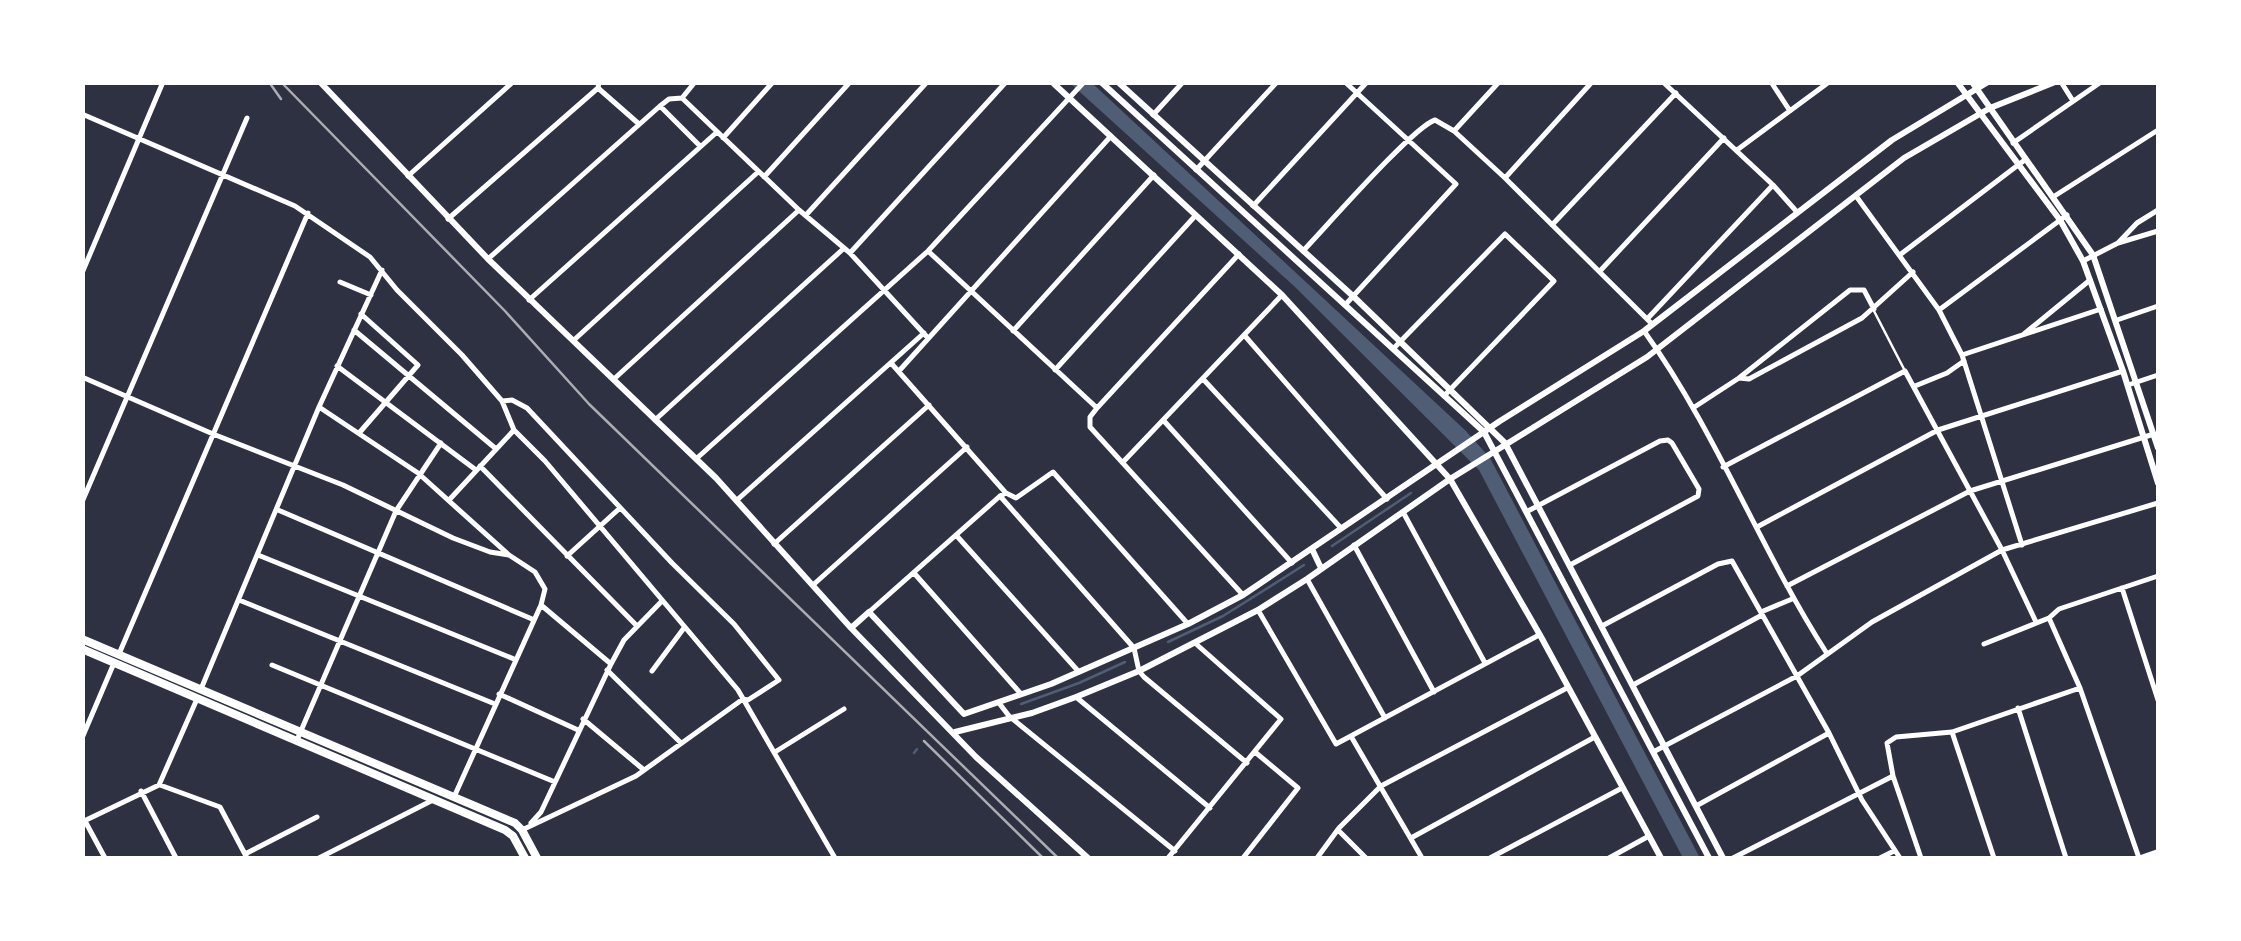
<svg xmlns="http://www.w3.org/2000/svg" width="2241" height="941" font-family="'IBM Plex Sans',sans-serif">
  <style>
    .water { fill: #4f5d75 }
    .lines { fill: none; stroke-linecap: round; stroke-linejoin: round }
    .stream { stroke: #4f5d75; stroke-width: 2.5 }
    .service { stroke: #fff; stroke-width: 2.5 }
    .minor { stroke: #fff; stroke-width: 5 }
    .tertiary { stroke: #fff; stroke-width: 6 }
    .primary { stroke: #fff; stroke-width: 8 }
    .tram { stroke: #abadb3; stroke-width: 2.5 }
    .rail { stroke: #abadb3; stroke-width: 2.5 }
  </style>
  <rect width="100%" height="100%" fill="#2d3142"/>
  <path class="water" d="M1070 83H1092L1466 431 1490 458 1700 858H1683L1479 470 1295 287Z"/>
  <g class="lines">
    <path class="stream" d="M1332 546 1411 493
      M1168 642 1223 616 1304 565
      M1021 704 1079 683 1125 662
      M914 753 917 749"/>
    <path class="service" d="M1874 311 1905 371"/>
    <path class="minor" d="M599 82 598 88 639 124
      M1345 82 1456 184 1345 305
      M1663 82 1773 185 1797 212
      M1771 82 1790 111
      M2061 82 2073 101
      M682 98 799 210 850 253 928 338
      M682 98 695 82
      M660 106 700 146
      M82 114 295 206 370 257 397 290 462 355 502 401 514 430 545 461 738 690 835 858
      M1153 115 1183 82
      M1454 131 1499 82
      M723 138 773 82
      M2013 143 2101 82
      M1737 150 1829 82
      M1196 170 1277 82
      M408 176 513 82
      M764 177 850 82
      M1505 178 1592 82
      M1856 196 1939 310 1962 355 2022 545
      M2053 197 2158 130
      M1253 206 1367 82
      M806 215 927 82
      M448 219 598 88
      M1552 225 1676 93
      M2118 243 2158 231
      M928 251 1097 408 1090 417V427L1243 595
      M1303 251C1326 227 1413 127 1435 120L1454 131 1505 178 1652 324
      M850 253 1006 82
      M1901 254 2026 159
      M488 259 660 106 669 99 682 98
      M2083 261 2118 243 2137 223 2158 210
      M1600 271 1724 138
      M82 273 163 82
      M340 282 371 295
      M529 300 717 132
      M1939 310 2067 215
      M1649 317 1773 185
      M2117 320 2158 306
      M354 330 495 448
      M1013 331 1154 175
      M1644 331C1716 431 1760 549 1826 652
      M2024 334 2090 280
      M1245 336 1387 499
      M574 340 758 172
      M1393 349 1505 234 1554 281 1444 396
      M1962 355 2101 309
      M891 363 1005 492
      M337 366 476 470
      M1055 370 1196 215
      M899 371 1111 136
      M82 377 213 434 343 485 453 538 490 552 509 555
      M1739 378 1749 379 1862 318 1913 272
      M614 379 799 210
      M1203 379 1341 528
      M2128 385 2158 375
      M1915 386 1947 373 1964 361
      M502 401 512 400 527 408 672 563 734 624 779 680 748 700 743 699 636 776 522 830
      M319 407 418 473 509 555 535 572 545 589 541 605 611 664
      M1097 408 1239 254
      M1693 408 1739 378 1850 290H1864L1874 309
      M655 420 842 250
      M1164 421 1292 563
      M360 432 418 365 361 314
      M696 459 928 251 1084 82
      M1124 461 1282 295
      M480 466 637 626
      M1723 467 1905 371 2002 550 2036 622
      M1000 496 1134 648 1139 671 1144 677 1247 763
      M450 499 514 430
      M737 500 924 333
      M82 502 247 118
      M278 510 532 619
      M1528 511 1660 441 1668 440 1672 443 1699 489 1698 496 1570 565
      M1403 512 1485 663
      M1757 527 1938 430 2123 371
      M956 535 1079 672
      M774 544 929 405
      M1354 545 1434 692
      M258 555 514 659
      M567 556 620 508
      M914 573 1021 694
      M1307 579 1385 718
      M813 585 967 447
      M1787 586 1970 491 2154 434
      M2122 588 2158 700
      M239 600 495 704
      M1258 610 1336 744 1539 635
      M869 612 1000 496 1006 493 1016 498 1053 472 1188 624
      M1761 612 1792 599
      M2049 618 2080 688 2139 858
      M1602 626 1718 564 1732 561 1829 733 1862 800 1900 858
      M1984 644 2049 618 2059 609 2158 576
      M119 654 308 213
      M272 665 555 782
      M607 670 681 743
      M652 671 684 628
      M1633 685 1762 615
      M201 689 319 407 382 270
      M499 694 578 730
      M1076 697 1210 808
      M999 703 1009 716 1175 851
      M2018 708 2066 858
      M583 719 644 770
      M1952 732 1994 858
      M82 738 114 663
      M1352 738 1422 858
      M297 740 396 511 441 443
      M1655 751 1797 676 1872 622 2002 550 2158 503
      M775 752 844 709
      M160 785 220 807 247 858
      M141 791 176 858
      M454 797 541 605
      M1696 806 1829 733
      M85 821 105 858
      M82 822 159 785 197 699
      M531 823 541 812 611 664 624 640 661 602
      M1339 831 1366 858
      M1411 838 1593 738
      M245 854 317 817
      M319 858 433 800
      M1168 858 1281 719 1195 643
      M1243 858 1298 788 1255 752
      M1317 858 1339 828 1381 786 1567 688
      M1490 858 1622 788
      M1609 858 1649 836
      M1733 858 1893 776
      M1880 858 1894 851
      M1921 858 1893 776 1887 743 1896 737 1952 732 2080 688"/>
    <path class="tertiary" d="M320 82 488 259 716 478 851 628 976 757 1088 858
      M1052 82 1282 295 1450 479 1540 635 1661 858
      M1101 82 1484 432 1709 858
      M1118 82 1354 297 1505 443 1723 858
      M1957 82 2060 220 2083 261 2123 371 2158 483
      M1972 82 2093 255 2158 448
      M1312 549 1321 568
      M851 628 869 612 964 714 1051 684 1188 624 1243 595 1500 421 1644 331 1892 140 1988 82
      M955 732 1032 713 1076 697 1139 671 1258 610 1307 579 1450 479 1647 357 1904 158 1990 108 2055 82
      M2141 858 2158 852"/>
    <path class="primary" d="M82 639 515 823 522 830 537 858
      M82 649 505 830 513 836 525 858"/>
    <path class="tram" d="M269 82 281 99
      M924 741 1043 858"/>
    <path class="rail" d="M281 82 505 311 589 404 1058 858"/>
  </g>
  <rect width="2241" height="941" fill="none" stroke="#ffffff" stroke-width="170"/>
</svg>
